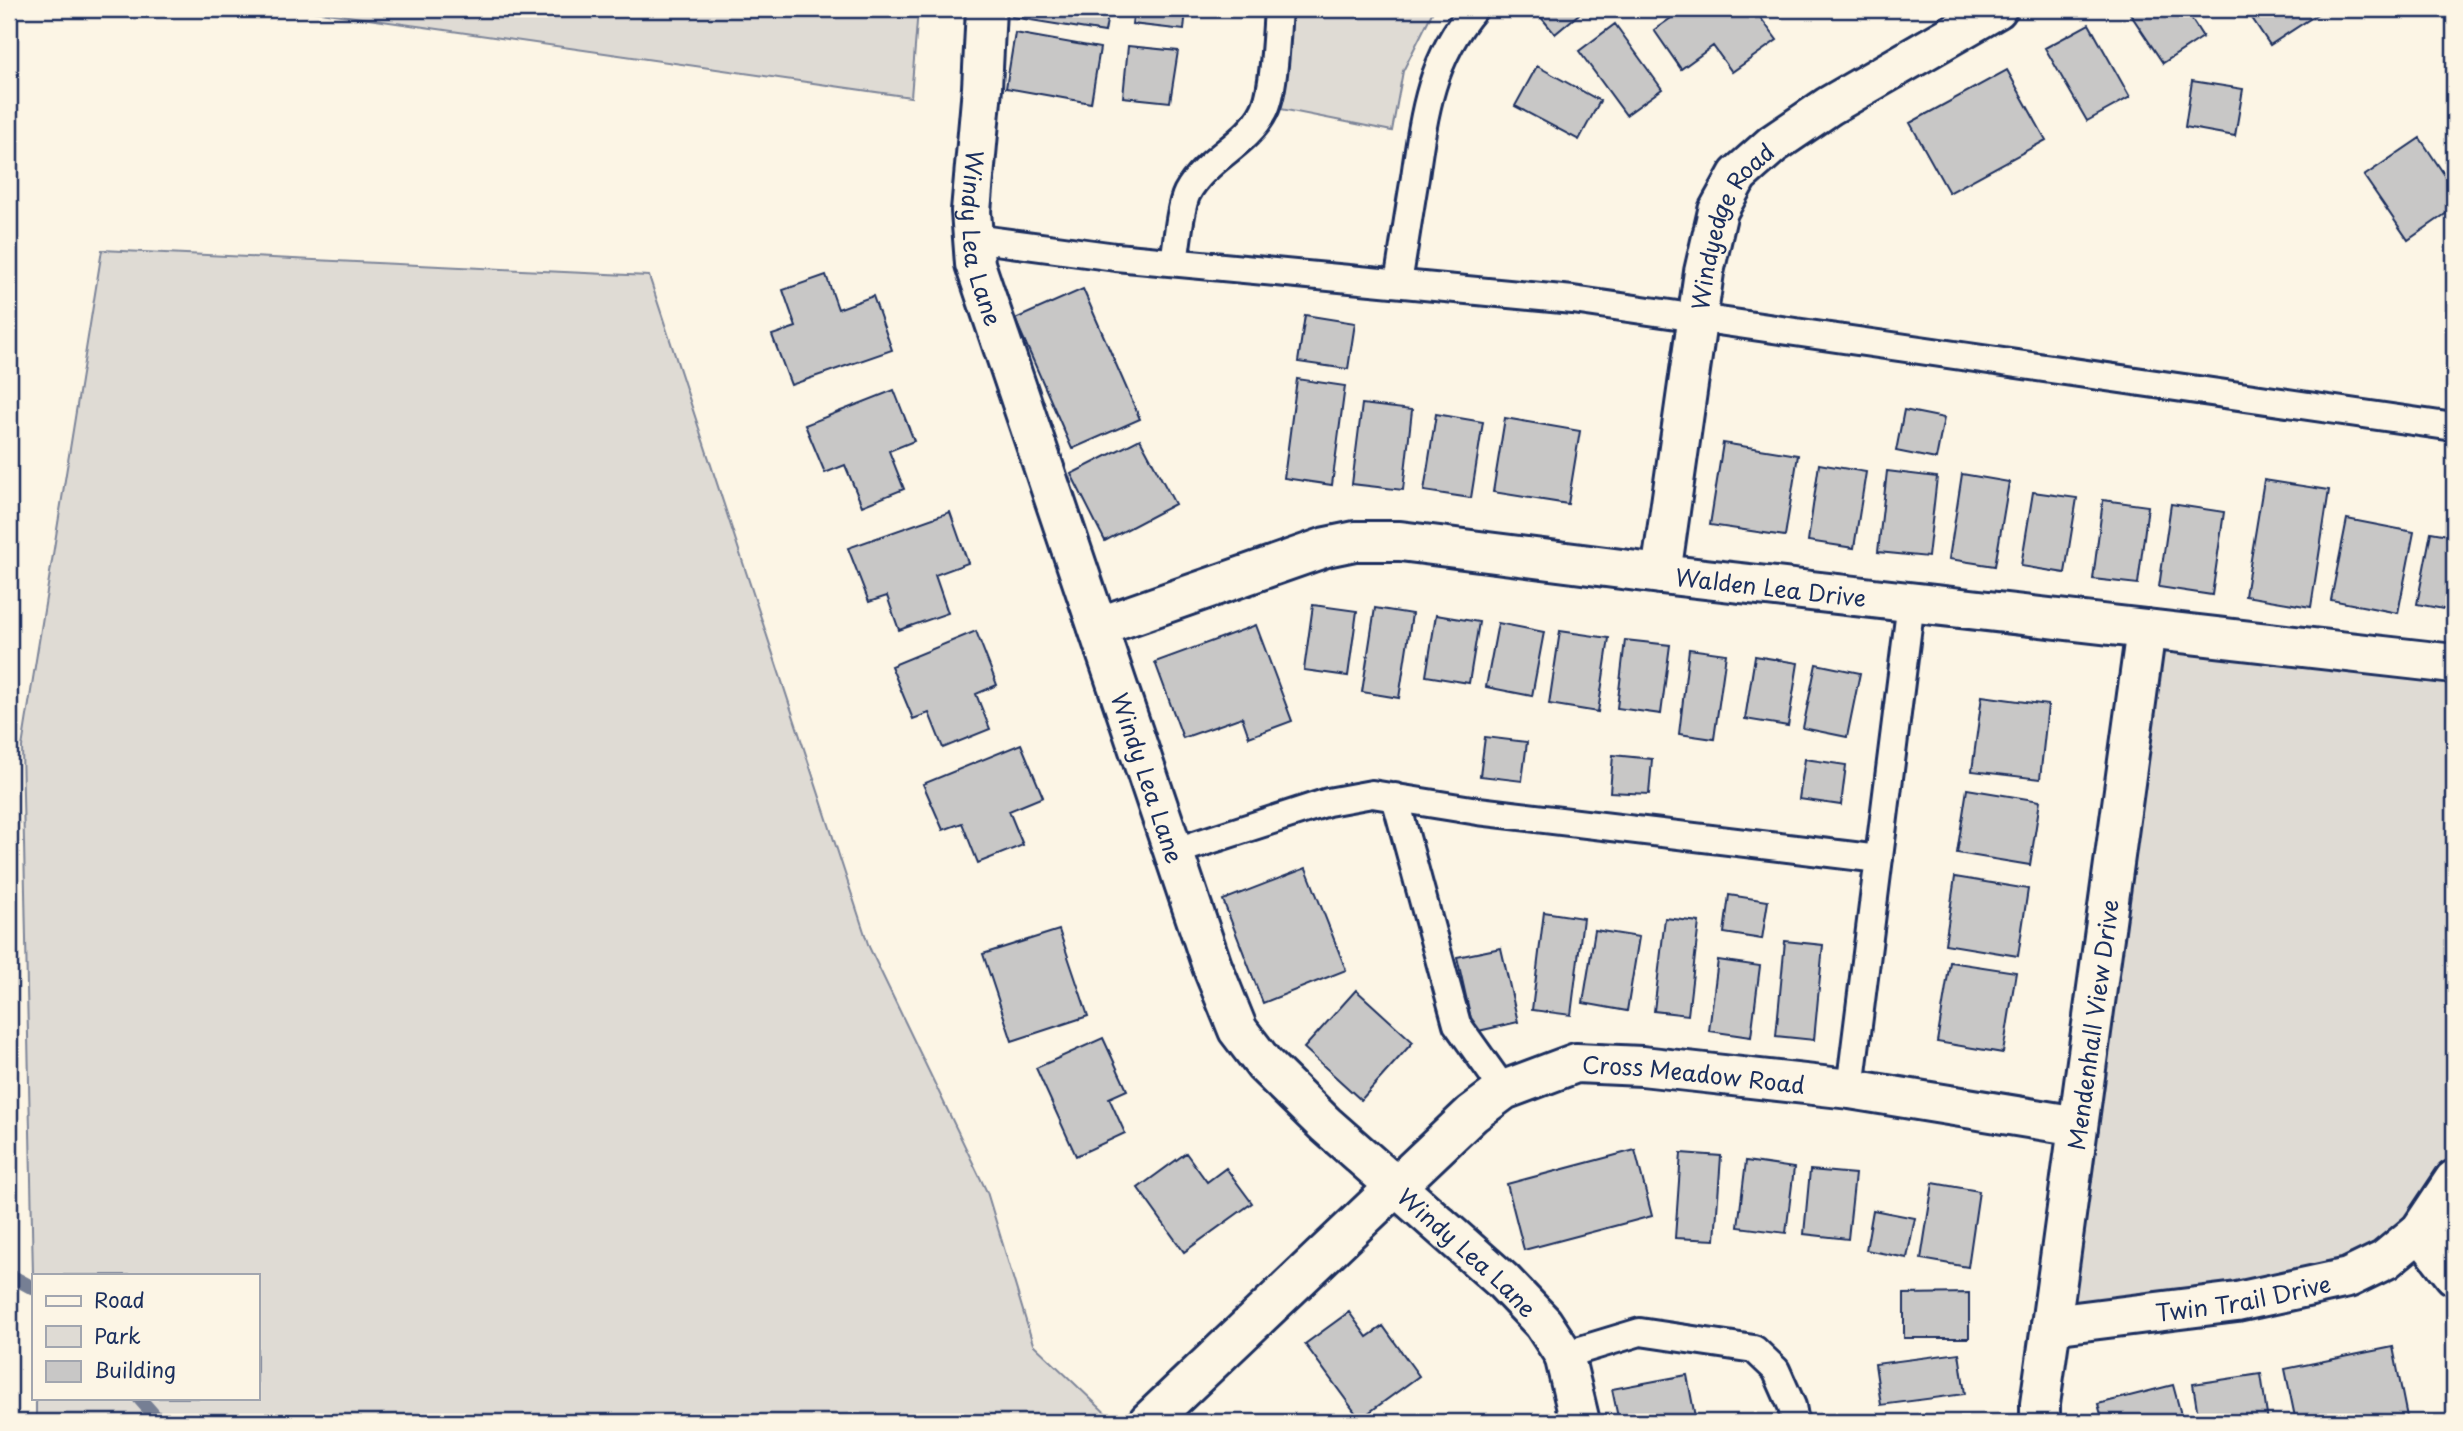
<svg xmlns="http://www.w3.org/2000/svg" width="2463" height="1431" font-family="'Playpen Sans',sans-serif">
  <style>
    .green { fill: #dfdbd4; stroke: #7d8599; stroke-width: 2 }
    .lines { fill: none; stroke-linecap: round; stroke-linejoin: round }
    .stream { stroke: #767f94; stroke-width: 14 }
    .building { fill: #c8c7c6; stroke: #1b2f5e; stroke-width: 2 }
    .service-casing { stroke: #1b2f5e; stroke-width: 32 }
    .minor-casing { stroke: #1b2f5e; stroke-width: 44 }
    .service { stroke: #fcf5e5; stroke-width: 26 }
    .minor { stroke: #fcf5e5; stroke-width: 38 }
    .labels { text-anchor: middle; dominant-baseline: central; stroke-width: 5; stroke-linejoin: round; paint-order: stroke }
    .street-label { font-size: 23px; fill: #1b2f5e; stroke: #fcf5e5 }
  </style>
  <rect width="100%" height="100%" fill="#fcf5e5"/>
  <filter id="ink" filterUnits="userSpaceOnUse"><feTurbulence type="fractalNoise" baseFrequency=".0143" numOctaves="2"/><feDisplacementMap in="SourceGraphic" scale="14" xChannelSelector="R" yChannelSelector="G"/><feConvolveMatrix kernelMatrix="1 2 1 2 8 2 1 2 1" color-interpolation-filters="sRGB"/></filter>
  <g filter="url(#ink)">
    <path class="green" d="M299 9H918L911 97Z
      M1289 9H1434L1403 71 1392 131 1281 109Z
      M102 250 649 276 869 947 987 1192 1033 1344 1115 1422H36V1398H257V1275H33L22 747Z
      M2146 629 2454 664V1180L2385 1260 2051 1325Z"/>
    <g class="lines">
      <path class="stream" d="M9 1275 33 1288
        M139 1398 160 1422"/>
    </g>
    <path class="building" d="M1014 9H1109L1105 32 1012 17Z
      M1134 9H1186L1184 30 1132 24Z
      M1534 9H1585L1555 34Z
      M1684 9H1754L1777 40 1732 72 1713 46 1681 69 1654 30Z
      M2127 9H2185L2203 37 2163 63Z
      M2246 9H2325L2270 45Z
      M1615 24 1662 89 1626 115 1579 51Z
      M2089 24 2130 97 2087 121 2045 48Z
      M1015 33 1100 48 1091 103 1006 88Z
      M1128 46 1178 51 1170 102 1123 97Z
      M1537 66 1600 101 1579 140 1515 106Z
      M2007 70 2046 140 1949 193 1910 123Z
      M2192 81 2243 89 2235 136 2185 127Z
      M2420 138 2454 189V208L2408 240 2364 176Z
      M826 275 838 309 873 296 892 350 791 385 772 335 796 327 783 290Z
      M1083 289 1140 419 1072 449 1015 319Z
      M1305 315 1355 323 1348 369 1298 362Z
      M1297 379 1345 386 1332 485 1284 478Z
      M894 390 914 441 889 451 904 489 862 506 845 465 825 473 805 425Z
      M1362 404 1412 410 1403 490 1352 484Z
      M1904 410 1944 418 1936 459 1896 451Z
      M1436 414 1483 422 1471 498 1424 491Z
      M1505 418 1580 431 1568 504 1493 492Z
      M1140 439 1175 504 1105 541 1071 474Z
      M1723 443 1798 455 1785 536 1710 525Z
      M1819 464 1866 472 1854 548 1808 541Z
      M1887 471 1937 477 1928 557 1878 552Z
      M1962 474 2009 482 1995 566 1949 559Z
      M2264 480 2329 490 2311 607 2245 596Z
      M2033 492 2077 498 2065 573 2021 566Z
      M2103 500 2148 506 2138 584 2093 579Z
      M2171 504 2224 512 2212 595 2159 587Z
      M950 512 968 563 935 575 948 613 899 630 887 596 869 602 848 548Z
      M2347 519 2414 532 2398 613 2331 600Z
      M2431 532 2454 536V611L2417 604Z
      M1313 605 1357 611 1348 676 1304 670Z
      M1375 608 1412 614 1399 698 1362 692Z
      M1436 615 1479 622 1469 683 1426 676Z
      M1498 623 1544 632 1532 696 1486 687Z
      M1256 625 1292 721 1249 737 1242 717 1183 738 1155 662Z
      M976 631 997 685 976 694 990 729 943 748 929 713 913 719 891 666Z
      M1560 631 1609 638 1598 712 1549 704Z
      M1625 640 1670 645 1661 714 1617 708Z
      M1689 649 1726 654 1714 739 1679 734Z
      M1755 656 1798 663 1788 726 1745 719Z
      M1816 664 1860 673 1847 737 1803 728Z
      M1982 696 2048 705 2040 779 1972 771Z
      M1485 737 1527 742 1522 781 1480 776Z
      M1021 744 1043 797 1009 811 1023 845 978 863 962 823 943 830 923 784Z
      M1613 755 1652 759 1649 794 1610 792Z
      M1805 759 1846 765 1841 805 1799 799Z
      M1967 789 2040 801 2030 865 1957 853Z
      M1306 868 1346 970 1263 1003 1223 900Z
      M1955 877 2028 889 2018 956 1945 944Z
      M1729 895 1768 901 1762 939 1724 933Z
      M1544 912 1583 918 1571 1015 1532 1010Z
      M1665 918 1699 922 1688 1015 1654 1011Z
      M1059 930 1088 1016 1012 1041 983 954Z
      M1595 930 1639 937 1627 1011 1583 1003Z
      M1785 941 1823 945 1814 1040 1776 1036Z
      M1501 948 1518 1022 1474 1032 1457 957Z
      M1718 960 1760 966 1751 1037 1709 1031Z
      M1950 962 2016 972 2003 1053 1937 1042Z
      M1356 990 1413 1042 1361 1100 1304 1048Z
      M1103 1038 1127 1090 1109 1098 1125 1133 1076 1156 1036 1068Z
      M1635 1150 1652 1216 1524 1250 1507 1184Z
      M1186 1153 1207 1182 1226 1168 1252 1203 1184 1252 1138 1188Z
      M1681 1153 1721 1156 1715 1240 1675 1238Z
      M1746 1161 1794 1168 1786 1233 1738 1227Z
      M1810 1170 1855 1174 1848 1239 1804 1234Z
      M1933 1183 1979 1191 1968 1267 1921 1259Z
      M1873 1210 1915 1218 1907 1258 1866 1250Z
      M1969 1293V1338H1904V1294Z
      M1349 1312 1367 1337 1383 1326 1419 1376 1360 1419 1305 1344Z
      M2393 1347 2408 1422H2296L2285 1369Z
      M1959 1353 1965 1394 1881 1405 1875 1364Z
      M2261 1374 2268 1422H2199L2193 1384Z
      M1687 1375 1696 1422H1619L1612 1389Z
      M2173 1385 2183 1422H2103L2098 1404Z"/>
    <g class="lines">
      <defs>
        <path id="service" d="M973 238 1116 257 1573 300 2454 427
          M1174 262C1177 245 1180 207 1187 193 1206 158 1247 145 1264 111 1275 90 1276 34 1278 9
          M1398 283C1404 247 1409 212 1415 177 1424 114 1431 59 1474 9
          M1395 797 1457 1024 1504 1090
          M1173 852 1328 802 1372 794 1478 811 1879 859
          M1850 1089 1911 602
          M1564 1355 1640 1332 1754 1349 1776 1370 1792 1406 1795 1422"/>
        <g id="minor">
          <path id="s1" d="M986 9 982 88 971 211 975 264 1212 966 1238 1030 1264 1064 1325 1124 1503 1281 1543 1323 1564 1355 1580 1422"/>
          <path id="s2" d="M1661 574 1704 272 1718 211 1738 175 1773 144 1829 106 1997 9"/>
          <path id="s3" d="M1098 627 1326 547 1355 541H1400L1661 574 2454 664"/>
          <path d="M2420 1231 2454 1275"/>
          <path id="s4" d="M2051 1325 2237 1302 2348 1278 2385 1260 2420 1231 2454 1180"/>
          <path id="s5" d="M1148 1422 1472 1114 1504 1090 1576 1063 1642 1066 1850 1089 2078 1126"/>
          <path id="s6" d="M2040 1422V1404L2051 1325 2146 629"/>
        </g>
      </defs>
      <use href="#service" class="service-casing"/>
      <use href="#minor" class="minor-casing"/>
      <use href="#service" class="service"/>
      <use href="#minor" class="minor"/>
    </g>
  </g>
  <g class="labels">
    <g class="street-label">
      <text stroke="none"><textPath href="#s2" startOffset="359">Windyedge Road</textPath></text>
      <text stroke="none"><textPath href="#s1" startOffset="231">Windy Lea Lane</textPath></text>
      <text stroke="none"><textPath href="#s3" startOffset="690">Walden Lea Drive</textPath></text>
      <text stroke="none"><textPath href="#s1" startOffset="798">Windy Lea Lane</textPath></text>
      <text stroke="none"><textPath href="#s6" startOffset="401">Mendenhall View Drive</textPath></text>
      <text stroke="none"><textPath href="#s5" startOffset="682">Cross Meadow Road</textPath></text>
      <text stroke="none"><textPath href="#s1" startOffset="1386">Windy Lea Lane</textPath></text>
      <text stroke="none"><textPath href="#s4" startOffset="194">Twin Trail Drive</textPath></text>
    </g>
  </g>
  <rect width="2463" height="1431" fill="none" stroke="#fcf5e5" stroke-width="35"/>
  <rect x="18" y="18" width="2428" height="1396" fill="none" stroke="#1b2f5e" stroke-width="2.5" filter="url(#ink)"/>
  <rect x="32" y="1274" width="228" height="126" fill="#fcf5e5" stroke="#a2a6af" stroke-width="2"/>
  <rect x="46" y="1296" width="35" height="10" fill="#fcf5e5" stroke="#a2a6af" stroke-width="2"/>
  <text x="94" y="1308" font-size="21" fill="#1b2f5e">Road</text>
  <rect x="46" y="1326" width="35" height="21" fill="#dfdbd4" stroke="#a2a6af" stroke-width="2"/>
  <text x="94" y="1344" font-size="21" fill="#1b2f5e">Park</text>
  <rect x="46" y="1361" width="35" height="21" fill="#c8c7c6" stroke="#a2a6af" stroke-width="2"/>
  <text x="94" y="1378" font-size="21" fill="#1b2f5e">Building</text>
</svg>
